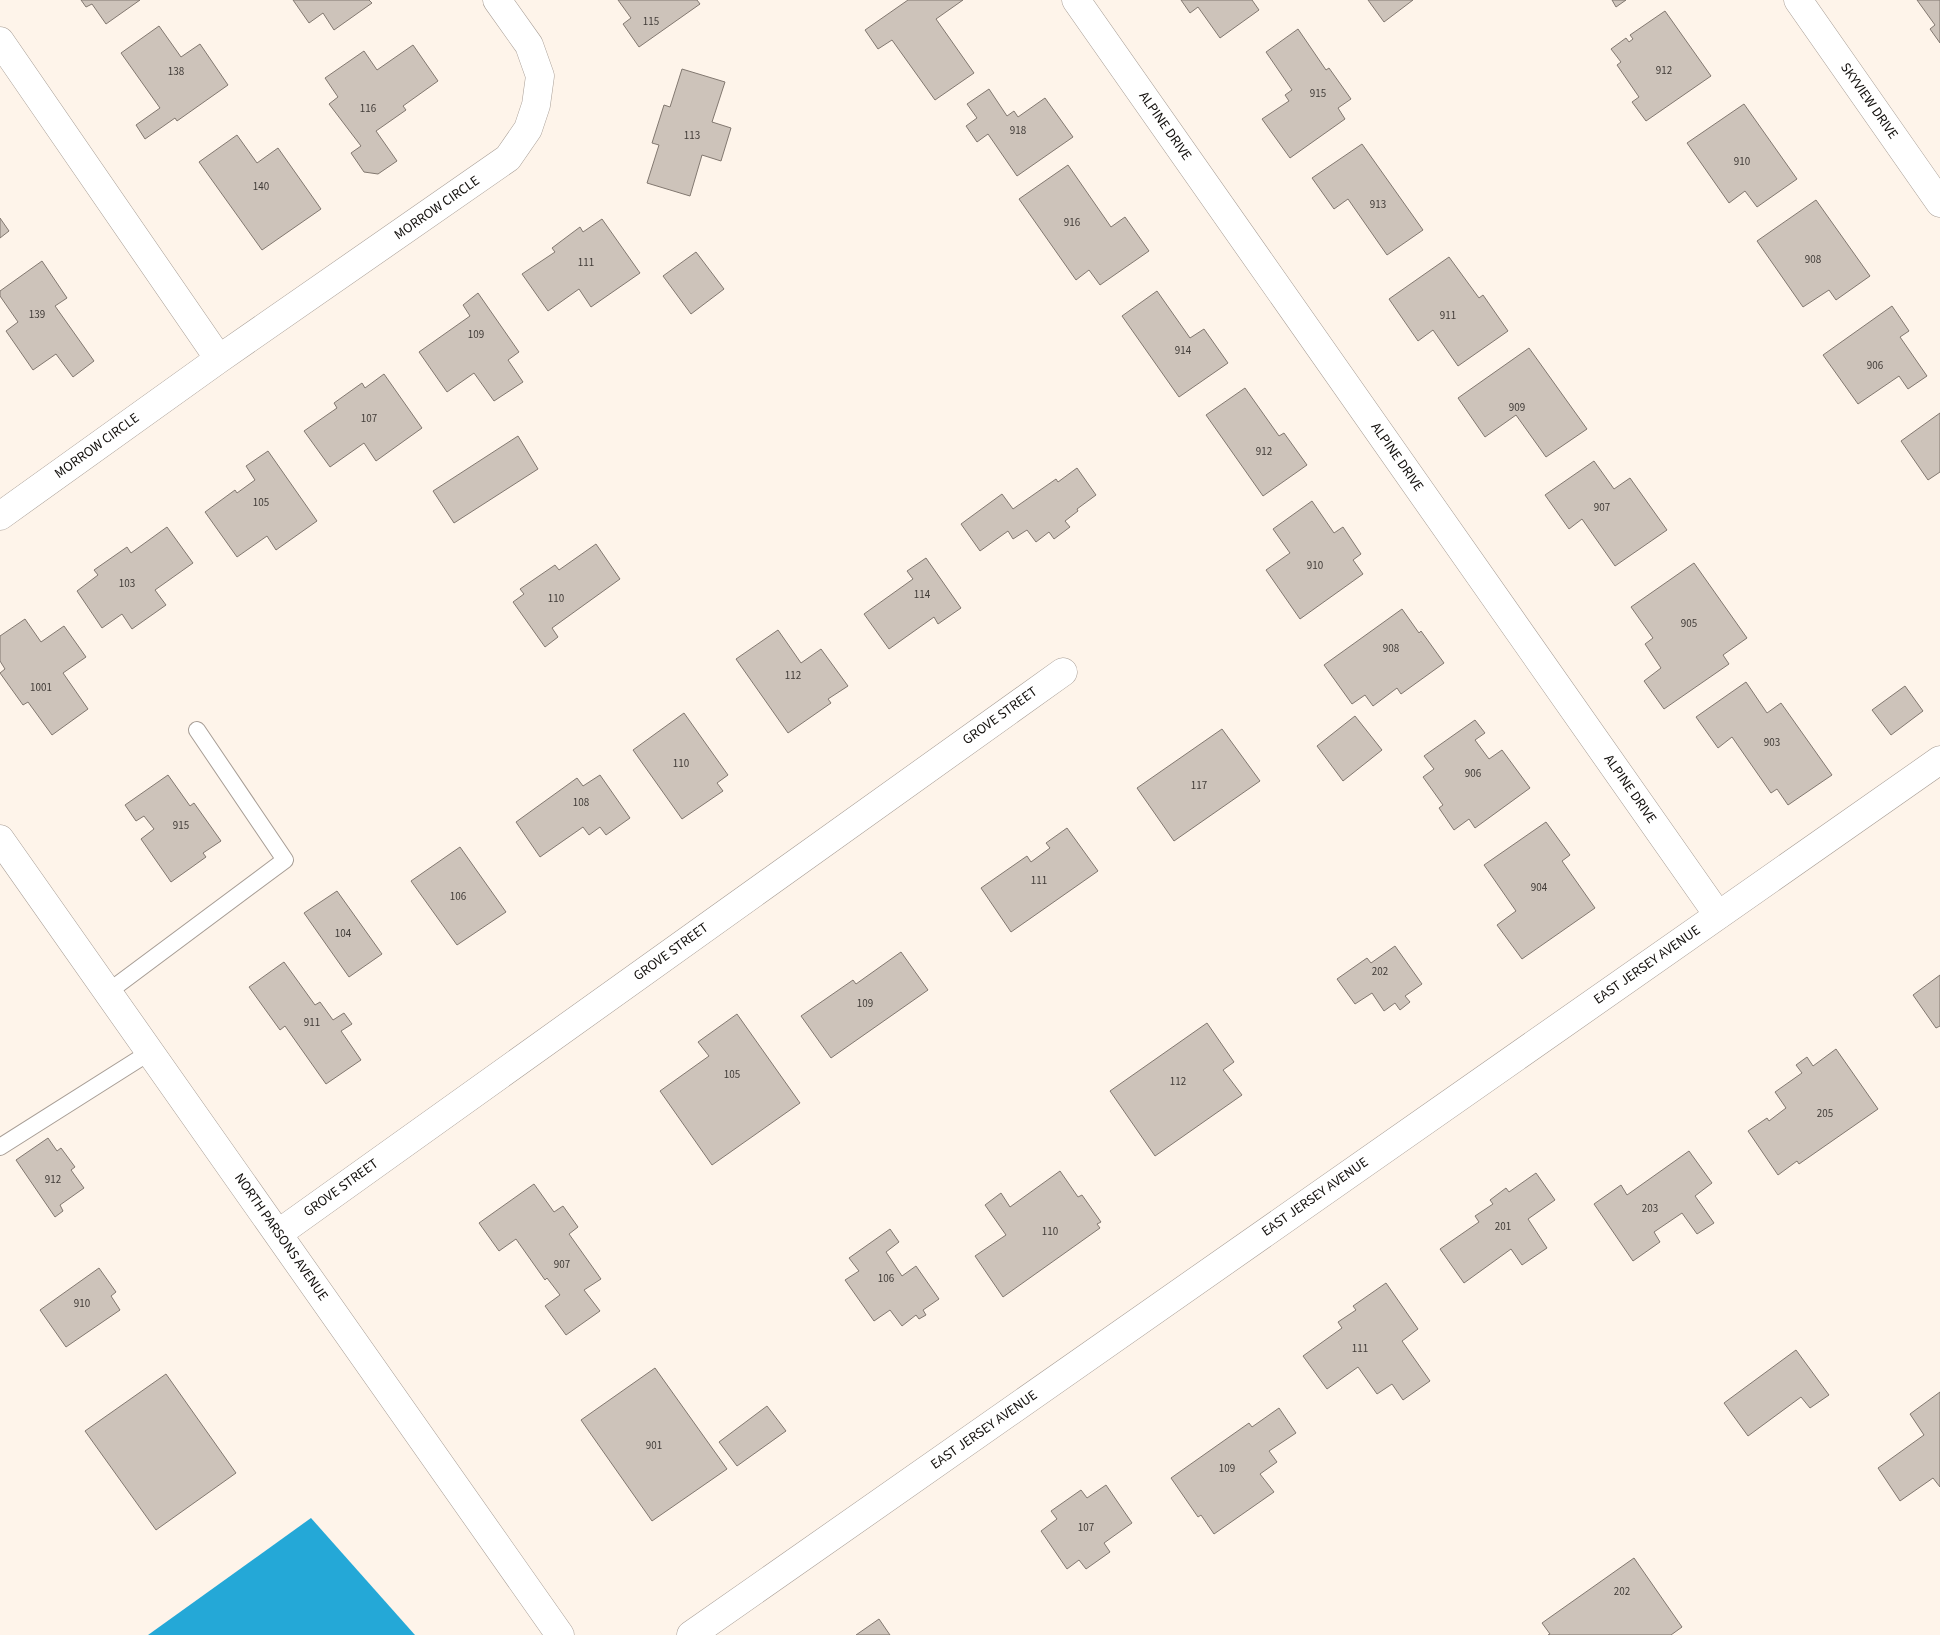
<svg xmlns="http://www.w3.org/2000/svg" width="1940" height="1635" font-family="'Source Sans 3',sans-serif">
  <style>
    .water { fill: #24a8d7 }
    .building { fill: #cdc3ba; stroke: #827870 }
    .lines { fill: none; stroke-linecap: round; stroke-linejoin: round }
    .service-casing { stroke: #a79d95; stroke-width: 18 }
    .minor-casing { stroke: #a79d95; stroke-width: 29 }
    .tertiary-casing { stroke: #a79d95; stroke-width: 29 }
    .secondary-casing { stroke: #a79d95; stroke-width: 29 }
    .service { stroke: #fff; stroke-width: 16 }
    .minor { stroke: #fff; stroke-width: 28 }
    .tertiary { stroke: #fff; stroke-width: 28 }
    .secondary { stroke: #fff; stroke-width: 28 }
    .labels { text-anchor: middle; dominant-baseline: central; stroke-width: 4; stroke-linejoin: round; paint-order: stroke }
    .number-label { font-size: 11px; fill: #413c38 }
    .street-label { font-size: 14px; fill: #120f0c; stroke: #fff }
  </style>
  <rect width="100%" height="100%" fill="#fef4ea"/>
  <path class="water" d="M311 1518 415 1635H148Z"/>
  <path class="building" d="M81 0H140L106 24 92 4 86 7Z
    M293 0H369L372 3 334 30 323 13 309 23Z
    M618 0H697L700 4 639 47 623 24 631 18Z
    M908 0H963L936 19 974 73 935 100 892 40 878 49 865 30Z
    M1181 0H1252L1259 10 1220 38 1198 7 1190 13Z
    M1368 0H1413L1384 22Z
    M1612 0H1626L1616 7Z
    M1917 0H1940V43L1930 29 1935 25Z
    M1665 11 1711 76 1646 121 1632 102 1639 97 1617 65 1621 62 1611 49 1626 38 1629 42 1633 39 1630 35Z
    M159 26 181 57 200 44 228 85 177 121 175 118 145 139 136 125 160 108 121 53Z
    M1298 29 1326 70 1329 68 1351 99 1338 108 1345 119 1290 158 1262 119 1289 101 1285 95 1292 90 1266 52Z
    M413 45 438 81 403 106 406 110 376 131 397 161 378 174 364 172 351 153 361 146 329 104 338 97 325 78 364 51 377 70Z
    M682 69 725 82 712 122 731 128 721 161 702 155 690 196 647 183 659 145 652 143 664 105 670 107Z
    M989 89 1007 116 1014 111 1018 117 1045 98 1073 137 1017 176 988 134 977 142 966 126 977 118 967 104Z
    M1744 104 1797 179 1757 207 1745 191 1729 203 1687 143Z
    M237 135 257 163 278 148 321 209 262 250 199 162Z
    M1362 144 1423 230 1387 255 1348 199 1334 209 1312 178Z
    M1068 165 1111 227 1125 217 1149 251 1100 285 1089 270 1076 280 1019 199Z
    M1816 200 1870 276 1836 300 1829 290 1803 307 1757 241Z
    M0 218 9 231 0 238Z
    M602 219 640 273 591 307 579 289 548 311 522 274 555 252 552 248 580 227 583 232Z
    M696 252 724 289 691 314 663 276Z
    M1449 257 1479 298 1483 295 1508 331 1458 366 1433 330 1418 341 1389 299Z
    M42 261 67 298 55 306 94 361 73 377 56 354 33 370 6 331 18 322 0 296V291Z
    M1157 291 1190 338 1204 329 1228 363 1179 397 1122 316Z
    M478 293 519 352 508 360 523 382 494 401 474 373 447 392 419 352 470 316 463 305Z
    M1892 306 1909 331 1900 337 1927 376 1908 389 1899 376 1858 404 1823 355Z
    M1529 348 1587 429 1546 457 1516 415 1485 437 1458 398Z
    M384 374 422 428 376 461 364 443 330 467 304 431 337 408 334 403 362 383 365 388Z
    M1245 388 1279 436 1284 433 1307 465 1263 496 1206 415Z
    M1940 413V472L1928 480 1901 441Z
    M518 436 538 469 454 523 433 491Z
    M268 451 317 521 276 550 267 536 237 557 205 512 235 490 237 493 255 480 246 466Z
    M1594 461 1614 489 1630 478 1667 530 1615 566 1582 519 1569 529 1545 495Z
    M1077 468 1096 495 1077 509 1078 511 1065 521 1070 527 1054 539 1049 532 1036 542 1027 530 1013 539 1008 531 980 551 961 524 1002 494 1013 509 1056 479 1058 482Z
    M1312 501 1334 533 1343 527 1361 554 1353 560 1363 574 1300 619 1266 570 1290 553 1273 529Z
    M167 527 193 563 155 590 166 605 132 629 122 614 102 628 77 591 98 575 94 570 127 547 131 553Z
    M596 544 620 579 552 628 558 637 545 647 513 602 524 594 520 589 555 565 559 570Z
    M926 558 961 608 938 624 934 617 889 649 864 614 913 579 907 571Z
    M1694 563 1747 638 1723 655 1729 664 1664 709 1644 681 1661 668 1645 644 1653 638 1631 607Z
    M1402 609 1419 633 1421 631 1444 663 1401 694 1397 688 1373 706 1365 695 1352 704 1324 665Z
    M25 619 41 642 64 626 86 657 63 673 88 709 52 735 28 702 23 705 0 673 5 669 0 661V636Z
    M778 630 801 663 821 649 848 686 828 699 831 703 788 733 736 659Z
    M1746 682 1767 713 1781 703 1832 775 1788 805 1777 789 1771 793 1732 737 1718 748 1696 717Z
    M1905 686 1923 711 1891 735 1872 710Z
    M684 713 728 775 717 783 723 791 682 819 633 750Z
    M1355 716 1382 750 1343 781 1317 746Z
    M1475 720 1485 733 1475 740 1489 759 1502 750 1530 788 1475 828 1469 819 1454 830 1439 808 1443 805 1423 777 1434 769 1424 756Z
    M1222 729 1260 781 1174 841 1137 788Z
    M168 775 190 806 194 803 221 841 203 853 206 857 171 882 141 839 154 829 144 816 136 821 125 805Z
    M600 775 630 818 606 835 600 827 589 835 583 827 540 857 516 822 577 778 583 786Z
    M1546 822 1570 855 1562 861 1595 908 1522 959 1497 925 1516 911 1484 865Z
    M1067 828 1098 871 1011 932 981 888 1027 856 1031 862 1050 848 1046 843Z
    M460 847 506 912 457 945 411 881Z
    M337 891 382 954 349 977 304 913Z
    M1395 946 1422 984 1405 996 1410 1002 1400 1010 1395 1003 1384 1011 1372 993 1355 1004 1337 979 1367 958 1371 963Z
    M901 952 928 990 831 1058 801 1016 853 980 856 984Z
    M284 962 315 1005 320 1002 333 1020 344 1013 352 1024 341 1031 361 1060 326 1084 285 1026 280 1030 249 987Z
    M1940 975V1026L1936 1028 1913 995Z
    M737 1014 800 1103 712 1165 660 1091 709 1056 698 1042Z
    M1207 1023 1234 1062 1223 1070 1242 1095 1155 1156 1110 1091Z
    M1836 1049 1878 1109 1799 1164 1797 1161 1778 1175 1748 1131 1767 1118 1769 1121 1786 1108 1775 1092 1802 1073 1796 1065 1807 1057 1813 1066Z
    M48 1138 57 1151 61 1148 75 1167 71 1170 84 1188 60 1205 63 1211 55 1217 16 1160Z
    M1689 1151 1712 1183 1695 1196 1714 1223 1697 1234 1682 1213 1654 1232 1660 1242 1633 1261 1594 1204 1621 1185 1627 1195Z
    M1060 1171 1078 1197 1082 1195 1101 1222 1097 1224 1100 1228 1003 1297 975 1256 1006 1235 985 1205 1001 1193 1010 1207Z
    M1536 1173 1555 1200 1528 1219 1547 1248 1522 1265 1511 1249 1464 1283 1440 1249 1479 1222 1475 1216 1493 1204 1490 1200 1506 1188 1509 1192Z
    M534 1184 554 1212 563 1206 578 1227 569 1234 601 1279 584 1290 600 1311 566 1335 545 1306 560 1295 547 1278 545 1280 516 1239 499 1251 479 1223Z
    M890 1229 899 1242 886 1252 902 1276 916 1266 939 1299 923 1310 926 1315 919 1319 916 1315 902 1326 890 1310 874 1321 845 1280 859 1271 849 1258Z
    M99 1268 116 1292 111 1296 120 1310 66 1347 40 1310Z
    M1386 1283 1418 1329 1402 1341 1430 1381 1403 1400 1392 1384 1377 1394 1358 1367 1327 1389 1303 1356 1342 1328 1338 1322 1356 1310 1353 1306Z
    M1796 1350 1829 1395 1810 1408 1801 1397 1748 1436 1724 1403Z
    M655 1368 727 1469 652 1521 581 1420Z
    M166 1374 236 1473 156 1530 85 1431Z
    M1940 1392V1487L1933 1478 1900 1501 1878 1468 1924 1435 1910 1414Z
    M767 1406 786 1431 737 1466 719 1442Z
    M1279 1408 1296 1433 1269 1451 1277 1462 1260 1474 1274 1492 1214 1534 1201 1515 1198 1517 1171 1478 1249 1423 1252 1427Z
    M1106 1485 1132 1523 1104 1543 1110 1552 1086 1569 1079 1560 1067 1569 1041 1531 1057 1519 1051 1511 1081 1490 1087 1498Z
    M1634 1558 1682 1627 1671 1635H1548L1550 1634 1542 1623Z
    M879 1619 890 1635H856Z"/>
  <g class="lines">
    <defs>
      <path id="service" d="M108 992 285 860 197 730
        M0 1147 150 1052"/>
      <path id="minor" d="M1076 0 1718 915
        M1798 0 1940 203
        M0 41 219 359
        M0 516 219 359 508 158 528 129 536 105 540 76 529 45 497 0
        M279 1233 1063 672"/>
      <path id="tertiary" d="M691 1635 1940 760"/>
      <path id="secondary" d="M0 839 560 1635"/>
    </defs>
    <use href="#service" class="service-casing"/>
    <use href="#minor" class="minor-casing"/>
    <use href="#tertiary" class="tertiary-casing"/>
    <use href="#secondary" class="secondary-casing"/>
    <use href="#service" class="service"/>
    <use href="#minor" class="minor"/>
    <use href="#tertiary" class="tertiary"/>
    <use href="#secondary" class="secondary"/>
  </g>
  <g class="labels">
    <g class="number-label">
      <text x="651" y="21">115</text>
      <text x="1664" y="70">912</text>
      <text x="176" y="71">138</text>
      <text x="1318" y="93">915</text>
      <text x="368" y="108">116</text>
      <text x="1018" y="130">918</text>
      <text x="692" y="135">113</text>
      <text x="1742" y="161">910</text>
      <text x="261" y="186">140</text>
      <text x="1378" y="204">913</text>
      <text x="1072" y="222">916</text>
      <text x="1813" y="259">908</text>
      <text x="586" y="262">111</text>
      <text x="37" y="314">139</text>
      <text x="1448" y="315">911</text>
      <text x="476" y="334">109</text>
      <text x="1183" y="350">914</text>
      <text x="1875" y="365">906</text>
      <text x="1517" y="407">909</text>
      <text x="369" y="418">107</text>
      <text x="1264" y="451">912</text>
      <text x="261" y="502">105</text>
      <text x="1602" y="507">907</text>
      <text x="1315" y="565">910</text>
      <text x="127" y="583">103</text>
      <text x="922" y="594">114</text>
      <text x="556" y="598">110</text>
      <text x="1689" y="623">905</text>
      <text x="1391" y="648">908</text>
      <text x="793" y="675">112</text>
      <text x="41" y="687">1001</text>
      <text x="1772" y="742">903</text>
      <text x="681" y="763">110</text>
      <text x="1473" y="773">906</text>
      <text x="1199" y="785">117</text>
      <text x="581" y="802">108</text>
      <text x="181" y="825">915</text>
      <text x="1039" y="880">111</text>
      <text x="1539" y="887">904</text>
      <text x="458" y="896">106</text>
      <text x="343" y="933">104</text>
      <text x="1380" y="971">202</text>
      <text x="865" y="1003">109</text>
      <text x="312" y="1022">911</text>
      <text x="732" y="1074">105</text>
      <text x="1178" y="1081">112</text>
      <text x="1825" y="1113">205</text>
      <text x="53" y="1179">912</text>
      <text x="1650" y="1208">203</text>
      <text x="1503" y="1226">201</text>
      <text x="1050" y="1231">110</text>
      <text x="562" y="1264">907</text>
      <text x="886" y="1278">106</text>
      <text x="82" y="1303">910</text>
      <text x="1360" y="1348">111</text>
      <text x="654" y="1445">901</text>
      <text x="1227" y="1468">109</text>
      <text x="1086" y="1527">107</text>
      <text x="1622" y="1591">202</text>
    </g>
    <g class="street-label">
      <text transform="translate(1869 101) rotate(55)">SKYVIEW DRIVE</text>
      <text transform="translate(1165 126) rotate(55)">ALPINE DRIVE</text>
      <text transform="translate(437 208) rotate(-35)">MORROW CIRCLE</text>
      <text transform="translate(97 446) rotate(-36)">MORROW CIRCLE</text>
      <text transform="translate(1397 457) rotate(55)">ALPINE DRIVE</text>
      <text transform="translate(1000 716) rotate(-36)">GROVE STREET</text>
      <text transform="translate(1630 789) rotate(55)">ALPINE DRIVE</text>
      <text transform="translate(671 952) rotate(-36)">GROVE STREET</text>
      <text transform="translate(1647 965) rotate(-35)">EAST JERSEY AVENUE</text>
      <text transform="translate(341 1188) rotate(-36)">GROVE STREET</text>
      <text transform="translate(1315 1197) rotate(-35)">EAST JERSEY AVENUE</text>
      <text transform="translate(281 1237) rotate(55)">NORTH PARSONS AVENUE</text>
      <text transform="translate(984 1430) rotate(-35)">EAST JERSEY AVENUE</text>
    </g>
  </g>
</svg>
